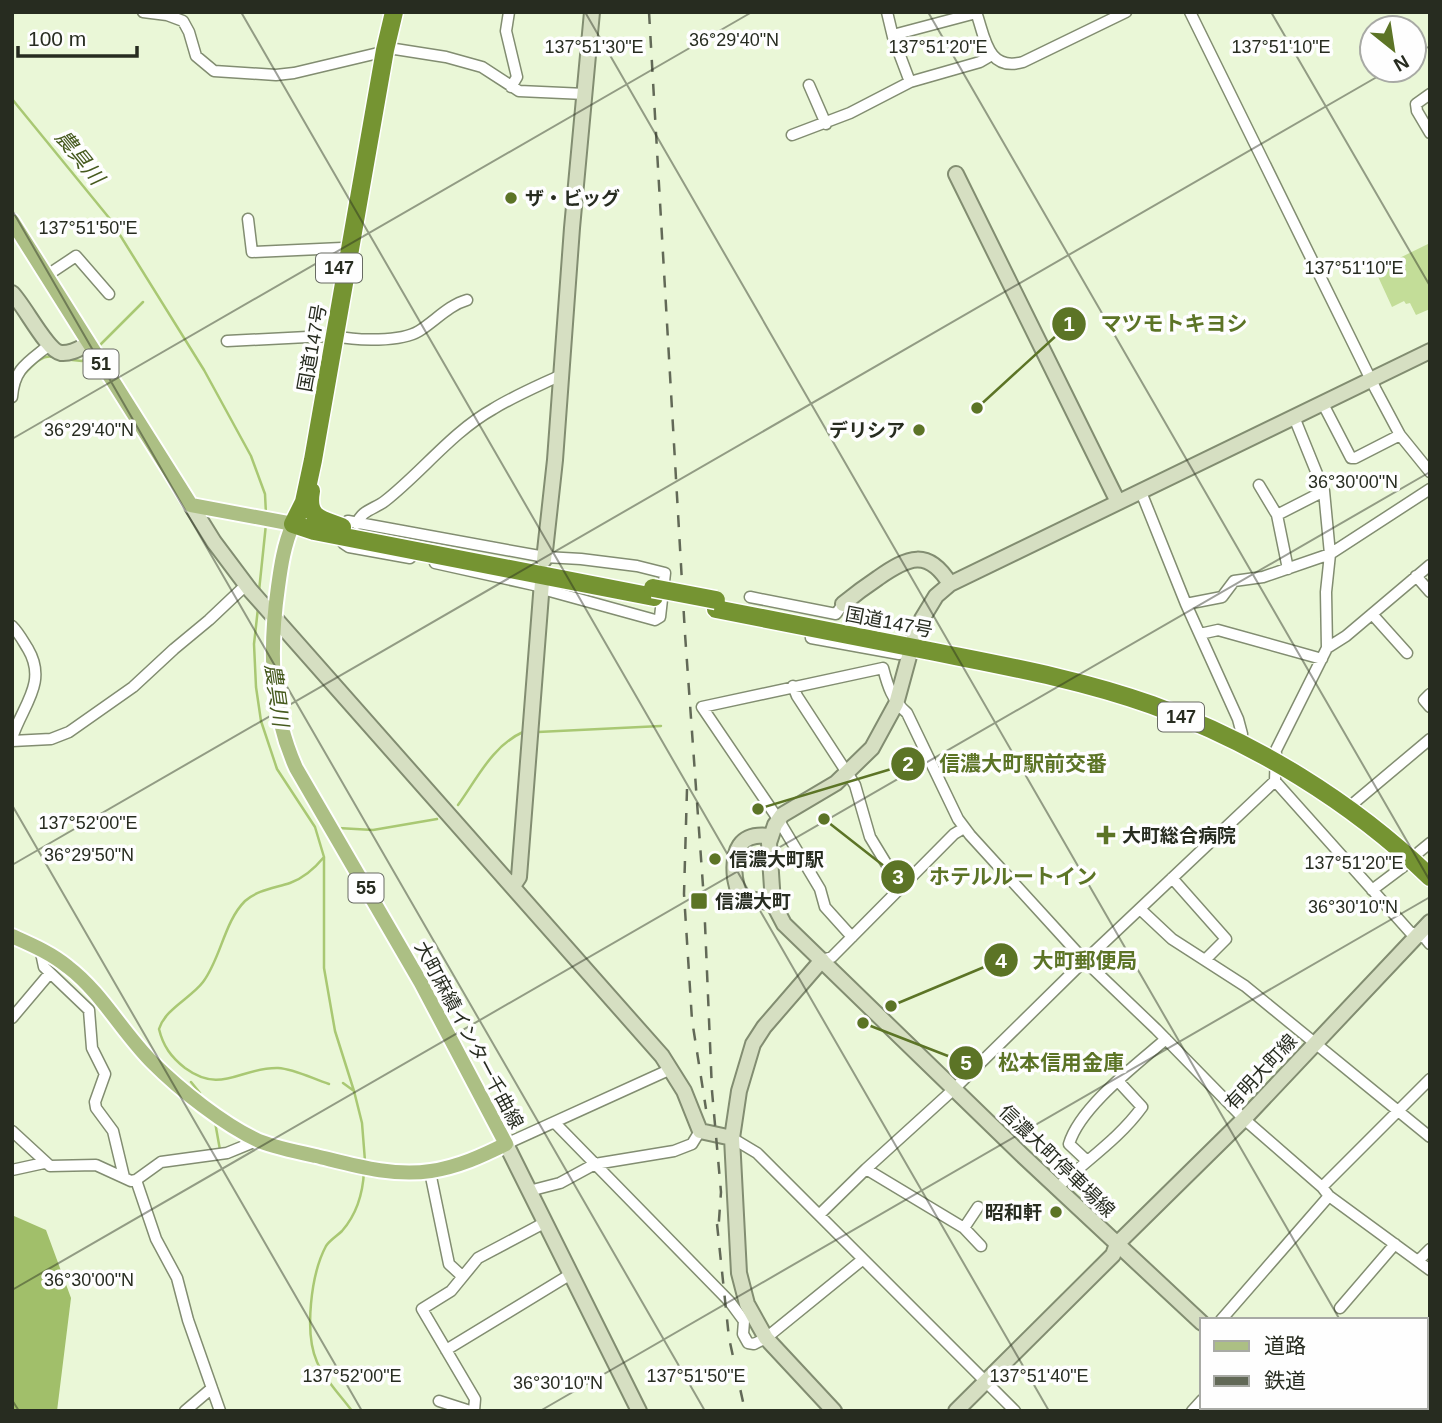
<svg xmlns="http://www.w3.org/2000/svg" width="1442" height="1423" font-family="Helvetica,'Noto Sans JP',sans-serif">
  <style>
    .green { fill: #c3dd98 }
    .forest { fill: #a1bf6a }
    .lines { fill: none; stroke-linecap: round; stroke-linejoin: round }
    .stream { stroke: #a9c873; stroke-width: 2.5 }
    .street-casing { stroke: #828d71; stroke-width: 13 }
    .secondary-casing { stroke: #828d71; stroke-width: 18 }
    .primary-casing { stroke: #fff; stroke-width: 18 }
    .highway-casing { stroke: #fff; stroke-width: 21 }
    .street { stroke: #fff; stroke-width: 10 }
    .secondary { stroke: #d6dfc2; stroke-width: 14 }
    .primary { stroke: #acbf84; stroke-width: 14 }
    .highway { stroke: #759432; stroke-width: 18 }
    .rail { stroke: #626957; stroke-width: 2.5; stroke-dasharray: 12 12; stroke-linecap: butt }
    .highway-bridge-casing { stroke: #fff; stroke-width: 21; stroke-linecap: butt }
    .highway-bridge { stroke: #759432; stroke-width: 18 }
    .ticks { fill: none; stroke: #272c20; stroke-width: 2; stroke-opacity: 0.45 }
    .poi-dot { fill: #5c7426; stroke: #fefefe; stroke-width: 2.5 }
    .labels { text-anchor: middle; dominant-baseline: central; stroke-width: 7; stroke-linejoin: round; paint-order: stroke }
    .shield { fill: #fefefe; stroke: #686b63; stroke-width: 2 }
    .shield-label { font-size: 18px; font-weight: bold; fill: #272c20 }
    .poi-label { font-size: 19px; font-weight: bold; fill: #272c20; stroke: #fefefe; text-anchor: start }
    .street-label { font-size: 19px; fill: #272c20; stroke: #fefefe }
    .water-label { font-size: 21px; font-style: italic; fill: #465a1e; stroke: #fefefe }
    .ticks-label { font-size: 18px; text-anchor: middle; fill: #272c20; stroke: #fefefe; stroke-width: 7; stroke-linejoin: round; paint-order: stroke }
    .leader { fill: none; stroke: #5c7426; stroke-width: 2.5 }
    .callout-dot { fill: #5c7426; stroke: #fefefe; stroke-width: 2.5 }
    .mark-label { font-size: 21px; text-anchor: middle; font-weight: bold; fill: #fff }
    .callout-label { font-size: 21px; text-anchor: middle; font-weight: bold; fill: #5c7426; stroke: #fefefe; stroke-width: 7; stroke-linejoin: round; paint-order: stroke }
  </style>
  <rect width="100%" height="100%" fill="#eaf7d7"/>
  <path class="green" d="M1430 243V309L1416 315 1410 303 1406 304 1404 301 1392 307 1375 270Z"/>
  <path class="forest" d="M12 1209 14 1216 46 1230 71 1298 57 1411H12Z"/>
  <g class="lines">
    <path class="stream" d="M12 99 110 219 204 370 251 456 265 494 266 514
      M98 347 143 302
      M63 359 82 361 88 357
      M19 377 22 376C31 368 40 354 53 357
      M259 591 266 524
      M258 608 254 644 256 687 261 721 277 769 315 827 324 857V968L335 1031 354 1091 362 1123 365 1161
      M538 732 661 726
      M458 805C477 779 492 746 523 732
      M338 828 373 830 437 819
      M324 857C315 868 304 878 290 883 275 888 257 890 245 901 224 922 221 958 203 982 191 998 165 1009 159 1029 163 1046 171 1057 185 1068 222 1095 240 1067 278 1068 295 1069 313 1079 329 1084
      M191 1082 200 1093
      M343 1083 354 1091
      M215 1122 220 1150
      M352 1411C341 1396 325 1380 317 1362 304 1333 311 1274 326 1246 330 1240 337 1236 342 1231 356 1215 363 1193 364 1171"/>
    <defs>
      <path id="street" d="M143 12 167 15 183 21 189 32 196 56 214 71 276 75 294 73 395 49 446 57 482 67 519 91 585 94
        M509 12 506 31 517 77 511 87
        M887 12 893 37 910 82
        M976 12C985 37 987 72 1023 62L1126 12
        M1190 12 1376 390 1400 435 1430 472
        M893 35 976 13
        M809 85 826 124
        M1430 94 1416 104 1417 111 1430 133
        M792 135 850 113 910 82 980 62 992 55
        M248 219 252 252 342 248
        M46 276 76 256 109 294
        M336 336C357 341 401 342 419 331 435 321 449 305 467 300
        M227 341 327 336
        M12 397C14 369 27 363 48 346
        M1323 404 1351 458H1355L1400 435
        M1294 417 1324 491 1330 554 1326 592 1327 648 1276 750 1275 781 1410 932 1425 938 1430 944
        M1259 485 1277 515
        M1141 492 1186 604 1238 719 1242 734 1238 742
        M357 524C361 510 375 509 385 501 422 472 452 432 493 409 514 396 538 386 561 375
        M345 529 348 521 545 557 581 559 637 566 665 573 660 617 655 620 546 590 534 585 435 563
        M342 537 343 543 349 547 410 558
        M1288 569 1277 515 1324 491
        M1416 576 1430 592
        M750 597 836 614 843 604
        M1186 604 1222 597 1234 581 1263 577 1330 554 1430 489
        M1372 614 1407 653
        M12 626C19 633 23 641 28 649 48 683 22 706 12 738
        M1200 634 1218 630 1322 659
        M811 638 899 654 911 648
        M1327 648 1346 636 1430 565
        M793 686 797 696 855 785 870 837 901 888
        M1430 694 1424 700 1430 707
        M12 741 51 739 69 732 133 687 174 649 209 620 246 585
        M1355 802 1430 739
        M1419 852 1430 843
        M1172 878 1226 939 1205 960
        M1372 890 1412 860
        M1140 909 1172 939 1245 986 1430 1137
        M852 937 825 907 820 889 778 819 702 707 883 668C888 687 892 700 907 713L958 819 970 835 1085 961 1156 1029 1244 1119 1322 1187
        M40 948 44 967 89 1010 92 1048 105 1074 95 1102 96 1108 113 1131 124 1177
        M822 960 832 957 954 834 964 828
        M12 1018 50 973
        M1430 1079 1322 1187 1329 1196 1430 1270
        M555 1123 730 1302 744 1321 743 1334 748 1343 754 1344 766 1338 862 1260
        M12 1131 50 1166 96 1165 131 1181 136 1180 161 1162 227 1153 259 1140
        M732 1138 757 1153 1015 1411
        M506 1144 671 1069
        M1086 1160 1069 1144C1080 1107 1136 1065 1166 1039
        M866 1169 964 1228 981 1246
        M12 1170 44 1163
        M430 1172 449 1264 462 1276
        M136 1180 156 1239 177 1278 188 1320 220 1411
        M1057 1188C1085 1161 1119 1139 1142 1107L1118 1081
        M529 1191 560 1183 595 1164 674 1151 692 1144 700 1131
        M819 1215 866 1169 954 1089 1076 969 1275 781
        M964 1228 978 1207
        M1418 1261 1430 1249
        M1340 1308 1395 1244
        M1221 1320 1329 1196
        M446 1350 571 1274
        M439 1401 470 1411
        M1426 1405 1430 1401
        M185 1411 212 1388
        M474 1411 475 1399 422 1309 451 1291 478 1258 544 1223
        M1192 1411 1202 1400"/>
      <path id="secondary" d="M956 174 1118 502
        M12 293C25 306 47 351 61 353 71 354 80 348 88 344
        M191 505 214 542 250 590 662 1056 684 1091 700 1131 732 1138
        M544 560 555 460 572 228 592 12
        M843 604C854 595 866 586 878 578 908 557 928 548 950 584
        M770 836C739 832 732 851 735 878 737 887 737 892 744 898L773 903
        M513 886 519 877 542 582
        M822 960 764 1027 753 1044 739 1091 732 1138 739 1273 747 1304 766 1338 834 1411
        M506 1144 639 1411
        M1202 1323 1022 1155 784 924 773 903 769 843 775 825 782 815 836 783 872 748 896 704 914 638 922 619 936 596 950 584 1430 351
        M1297 1407 1300 1411
        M956 1411 1113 1255 1117 1244 1244 1119 1430 922"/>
      <path id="primary" d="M12 221 191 505 293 524C284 545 281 565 278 587 269 650 270 710 296 768L421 983 506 1144C482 1156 458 1167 431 1171 392 1177 353 1165 316 1156 297 1152 277 1148 259 1141 224 1125 180 1090 152 1062 122 1032 102 993 68 967 51 953 32 945 12 936"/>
      <path id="highway" d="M311 491C306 519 322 519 342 527
        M293 524 304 502 313 460 385 50 394 12
        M293 524 314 531 654 597
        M716 609C787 623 858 637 930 651 1005 666 1079 679 1152 705 1254 742 1351 801 1430 877"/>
    </defs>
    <use href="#street" class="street-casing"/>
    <use href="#secondary" class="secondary-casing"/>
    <use href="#primary" class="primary-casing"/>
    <use href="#highway" class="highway-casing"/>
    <use href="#street" class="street"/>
    <use href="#secondary" class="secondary"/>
    <use href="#primary" class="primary"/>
    <use href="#highway" class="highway"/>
    <path class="rail" d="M649 12 685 634 704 900 712 1091 721 1192 718 1234
      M687 789 684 894 692 1020 706 1109
      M717 1224 729 1338 745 1411"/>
    <defs>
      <path id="highway-bridge" d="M653 588 716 600"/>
    </defs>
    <use href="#highway-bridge" class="highway-bridge-casing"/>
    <use href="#highway-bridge" class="highway-bridge"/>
  </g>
  <path class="ticks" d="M241 12 1049 1411M585 12 1340 1320M928 12 1430 881M1271 12 1430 286M12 14 16 12M1414 55 1430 46M12 210 705 1411M12 439 752 12M12 805 362 1411M12 865 1389 70M12 1290 1430 472M1426 1324 1430 1322M12 1400 19 1411M1390 1407 1392 1411M540 1411 1430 897M1276 1411 1282 1407"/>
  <g class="poi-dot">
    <circle cx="511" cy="198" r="7"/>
    <circle cx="919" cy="430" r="7"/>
    <path d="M1102.5 824.5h7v7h7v7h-7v7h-7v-7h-7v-7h7z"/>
    <circle cx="715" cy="859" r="7"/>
    <rect x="690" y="892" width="18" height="18" rx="3.5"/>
    <circle cx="1056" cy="1212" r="7"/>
  </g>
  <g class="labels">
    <g class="shield">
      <rect x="316" y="253.5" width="46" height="29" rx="5"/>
      <rect x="83.5" y="349.5" width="35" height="29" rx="5"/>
      <rect x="1158" y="702.5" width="46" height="29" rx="5"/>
      <rect x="348.5" y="873.5" width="35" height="29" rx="5"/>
    </g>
    <g class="shield-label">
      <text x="339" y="268">147</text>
      <text x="101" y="364">51</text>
      <text x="1181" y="717">147</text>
      <text x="366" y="888">55</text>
    </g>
    <g class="poi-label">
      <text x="525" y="198">ザ・ビッグ</text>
      <text x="905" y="430" text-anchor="end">デリシア</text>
      <text x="1122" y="835">大町総合病院</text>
      <text x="729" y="859">信濃大町駅</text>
      <text x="715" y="901">信濃大町</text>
      <text x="1042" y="1212" text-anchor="end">昭和軒</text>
    </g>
    <g class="street-label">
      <text transform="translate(312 348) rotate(-80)">国道147号</text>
      <text transform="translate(889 622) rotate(11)">国道147号</text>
      <text transform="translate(469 1035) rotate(62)">大町麻績インター千曲線</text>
      <text transform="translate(1261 1072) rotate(-47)">有明大町線</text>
      <text transform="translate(1057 1161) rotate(44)">信濃大町停車場線</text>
    </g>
    <g class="water-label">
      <text transform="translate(80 157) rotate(51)">農具川</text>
      <text transform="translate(277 695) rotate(82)">農具川</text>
    </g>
  </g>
  <g class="ticks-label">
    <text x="734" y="46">36°29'40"N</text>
    <text x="594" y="53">137°51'30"E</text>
    <text x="938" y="53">137°51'20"E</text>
    <text x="1281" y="53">137°51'10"E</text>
    <text x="88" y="234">137°51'50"E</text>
    <text x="1354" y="274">137°51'10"E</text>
    <text x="89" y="436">36°29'40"N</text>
    <text x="1353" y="488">36°30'00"N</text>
    <text x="88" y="829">137°52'00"E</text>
    <text x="89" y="861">36°29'50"N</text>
    <text x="1354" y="869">137°51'20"E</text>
    <text x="1353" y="913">36°30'10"N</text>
    <text x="89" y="1286">36°30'00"N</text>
    <text x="352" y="1382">137°52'00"E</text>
    <text x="696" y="1382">137°51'50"E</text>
    <text x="1039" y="1382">137°51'40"E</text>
    <text x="558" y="1389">36°30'10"N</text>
  </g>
  <path class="leader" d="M977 408L1069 324M758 809L908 764M824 819L898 877M891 1006L1001 960M863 1023L966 1063"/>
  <g class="callout-dot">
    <circle cx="977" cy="408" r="7"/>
    <circle cx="758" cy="809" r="7"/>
    <circle cx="824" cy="819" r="7"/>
    <circle cx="891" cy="1006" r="7"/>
    <circle cx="863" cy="1023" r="7"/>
    <circle cx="1069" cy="324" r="18"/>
    <circle cx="908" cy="764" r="18"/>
    <circle cx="898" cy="877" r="18"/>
    <circle cx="1001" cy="960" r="18"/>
    <circle cx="966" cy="1063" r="18"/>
  </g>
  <g class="mark-label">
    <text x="1069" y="331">1</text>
    <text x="908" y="771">2</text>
    <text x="898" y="884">3</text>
    <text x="1001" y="968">4</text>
    <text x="966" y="1070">5</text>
  </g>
  <g class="callout-label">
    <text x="1174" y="331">マツモトキヨシ</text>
    <text x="1023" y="771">信濃大町駅前交番</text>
    <text x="1013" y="884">ホテルルートイン</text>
    <text x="1085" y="968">大町郵便局</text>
    <text x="1061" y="1070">松本信用金庫</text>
  </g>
  <rect width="1442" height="1423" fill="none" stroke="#272c20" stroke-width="28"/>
  <rect x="1200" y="1318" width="228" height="91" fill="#fefefe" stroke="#a8aaa5" stroke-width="2"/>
  <rect x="1214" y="1341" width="35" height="10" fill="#acbf84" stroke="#a8aaa5" stroke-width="2"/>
  <text x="1264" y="1353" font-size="21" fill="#272c20">道路</text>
  <rect x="1214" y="1376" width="35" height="10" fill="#626957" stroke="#a8aaa5" stroke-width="2"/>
  <text x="1264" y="1388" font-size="21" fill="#272c20">鉄道</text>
  <g transform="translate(1393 49) rotate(150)"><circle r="33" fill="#fefefe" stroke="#a8aaa5" stroke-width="2"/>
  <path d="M0-5L12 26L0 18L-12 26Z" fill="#5c7426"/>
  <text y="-10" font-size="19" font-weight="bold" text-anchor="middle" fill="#272c20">N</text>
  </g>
  <path d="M18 46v10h119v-10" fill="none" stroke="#272c20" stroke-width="3.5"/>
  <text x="28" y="46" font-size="21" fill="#272c20" stroke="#fefefe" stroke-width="5" paint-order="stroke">100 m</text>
</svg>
